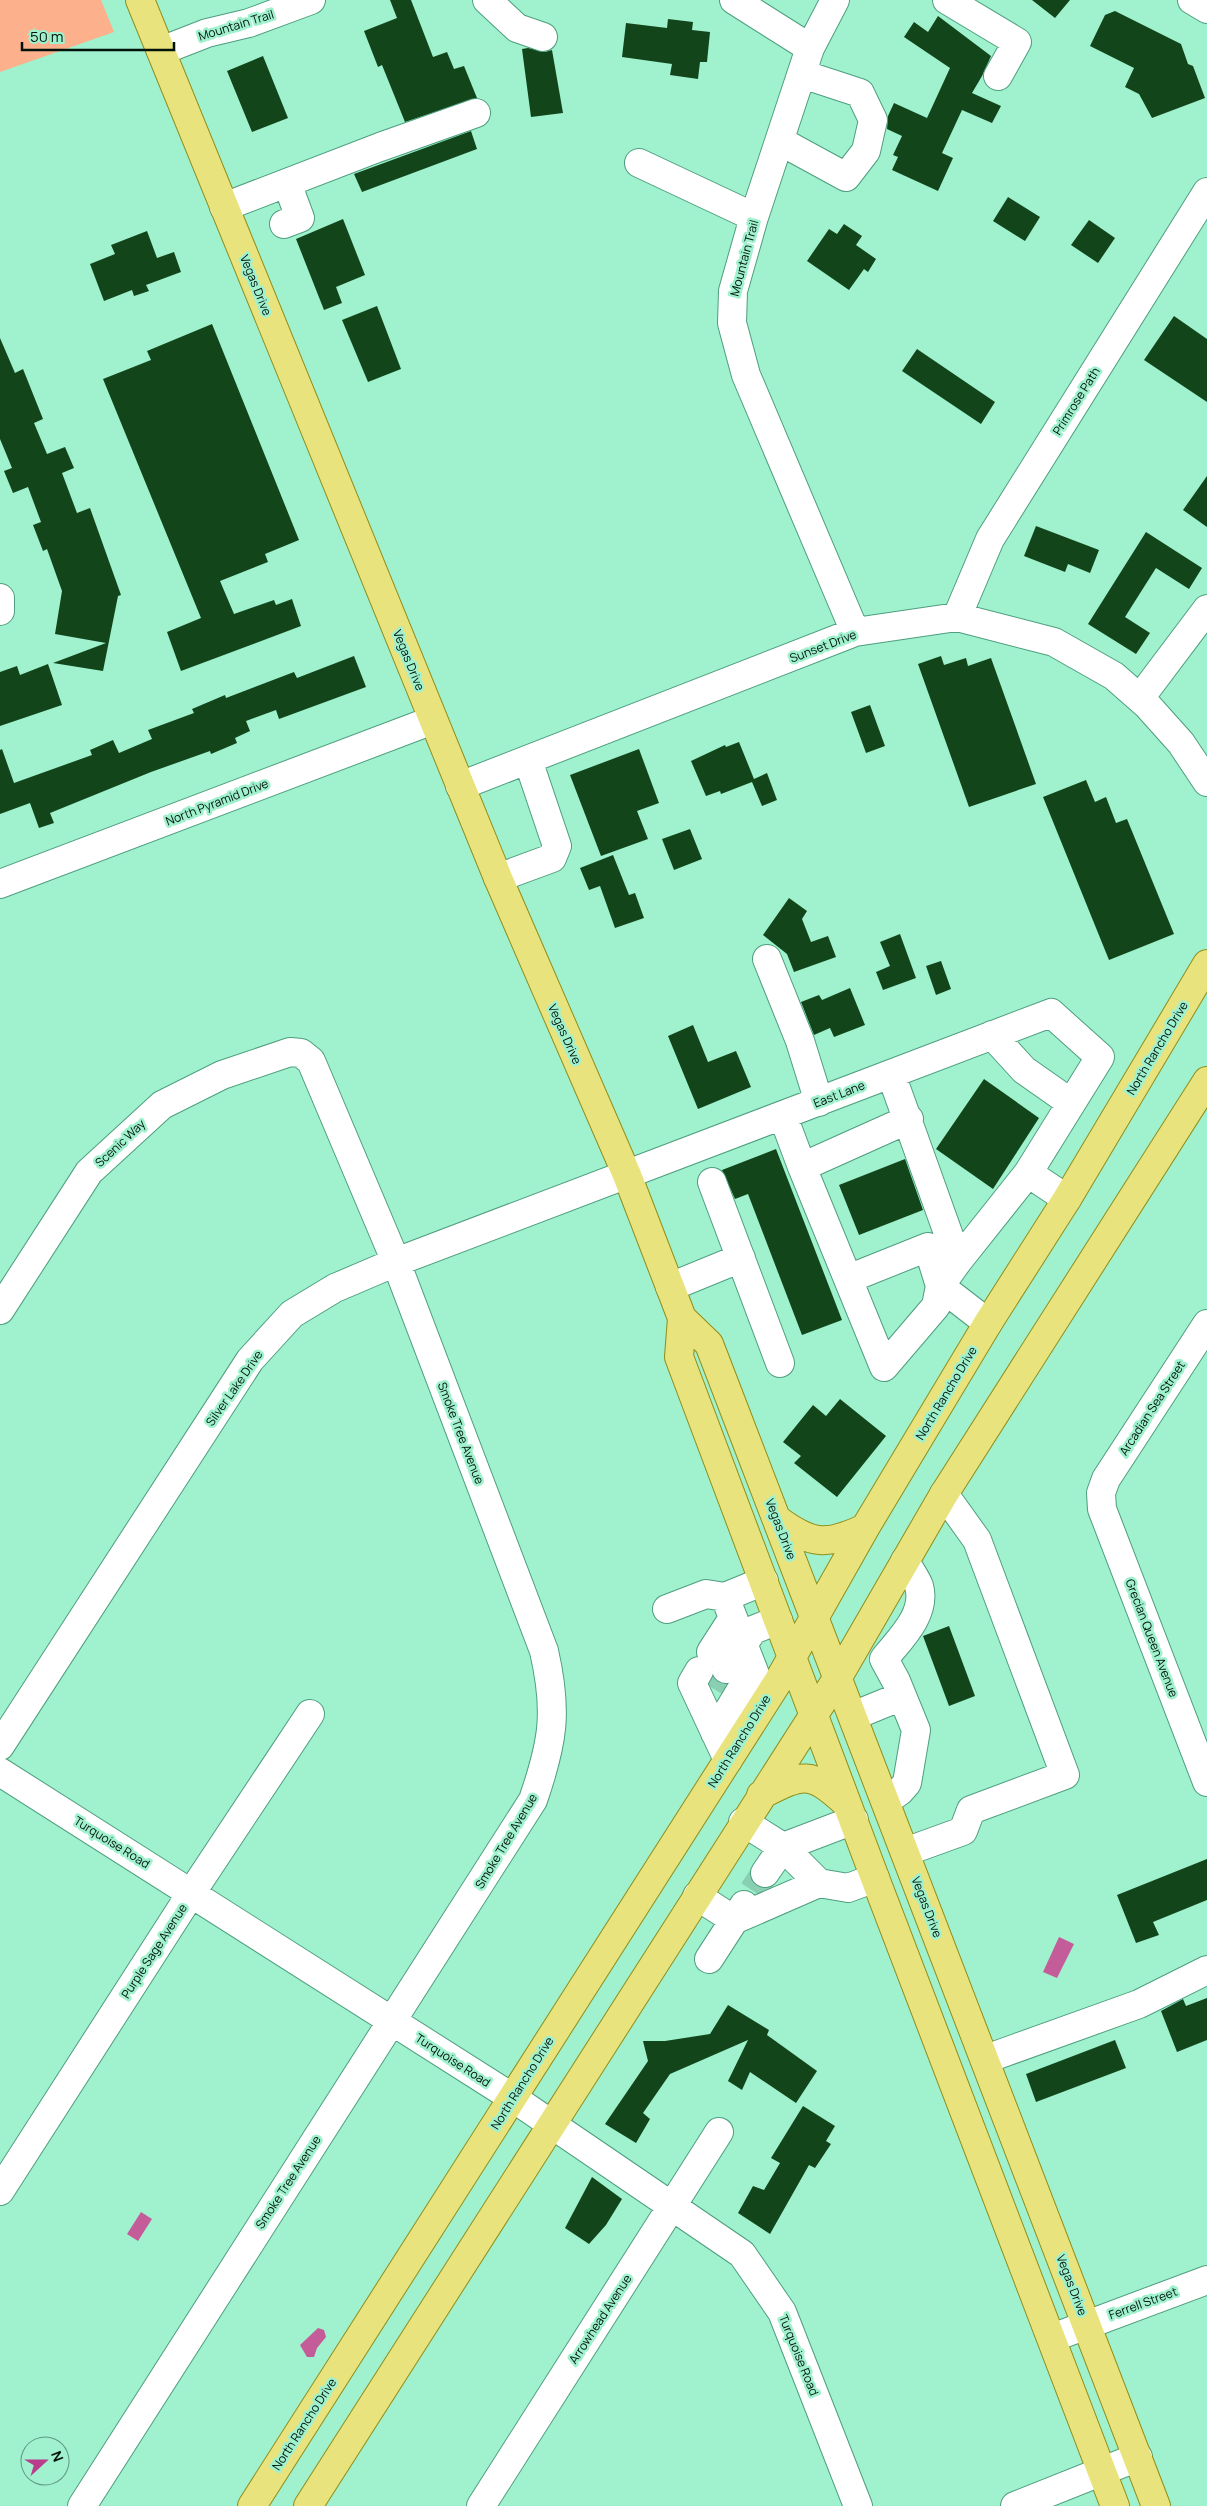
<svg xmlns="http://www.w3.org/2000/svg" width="1207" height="2506" font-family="Manrope,sans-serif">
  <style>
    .green { fill: #fdb08c }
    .water { fill: #c55c9a }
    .building { fill: #12461a }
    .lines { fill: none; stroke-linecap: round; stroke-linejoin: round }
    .minor-tunnel { stroke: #88d0b1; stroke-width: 28; stroke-dasharray: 28 14; stroke-linecap: butt }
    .minor-casing { stroke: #4e9e7f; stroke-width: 30 }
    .major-casing { stroke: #8e8e1c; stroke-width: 30 }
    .minor { stroke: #fff; stroke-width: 28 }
    .major { stroke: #e9e37d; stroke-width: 28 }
    .labels { text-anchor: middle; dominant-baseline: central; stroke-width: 5; stroke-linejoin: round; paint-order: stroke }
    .street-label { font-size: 12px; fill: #00130a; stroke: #a0f1ce }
  </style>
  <rect width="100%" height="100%" fill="#a0f1ce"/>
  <path class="green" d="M0 0H101L114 32 0 72Z"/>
  <path class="water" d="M1059 1937 1074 1944 1057 1978 1043 1972Z
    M141 2212 152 2219 138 2241 127 2234Z
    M318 2328 324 2330 326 2337 317 2348 314 2357H307L300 2345Z"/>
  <path class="building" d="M390 0H411L433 57 447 52 454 69 464 66 477 98 405 122 382 65 378 67 364 31 397 18Z
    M1032 0H1070L1055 18Z
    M1115 11 1181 44 1188 64 1193 66 1205 98 1152 118 1139 94 1125 87 1134 68 1090 46 1105 15Z
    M938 16 991 56 982 76 972 93 1001 106 992 123 962 110 942 153 953 158 938 191 892 170 898 157 893 155 902 136 887 129 888 116 894 103 927 118 950 68 904 37 914 22 928 32Z
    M668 19 693 22 692 30 710 32 707 62H700L698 79 670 75 672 64 622 57 626 23 667 28Z
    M528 48 545 52 552 50 563 113 531 117 522 49Z
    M263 56 288 118 252 132 227 71Z
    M471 131 477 149 362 192 354 174Z
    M1008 197 1040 217 1025 241 993 221Z
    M343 219 365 275 336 287 342 303 324 310 296 239Z
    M1089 220 1115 238 1098 263 1071 245Z
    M844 224 862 236 856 245 876 259 868 272 864 269 849 290 807 261 829 229 837 234Z
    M147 231 157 258 174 252 181 272 146 285 149 291 134 296 132 290 104 301 90 264 115 254 111 245Z
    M377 306 401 369 368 382 342 320Z
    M1174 316 1207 339V402L1144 360Z
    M212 324 299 540 265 554 268 562 220 581 234 614 274 600 276 605 292 599 301 626 181 671 167 632 201 618 103 379 151 360 147 351Z
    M0 338 15 373 23 369 43 419 34 423 47 454 65 447 74 468 62 473 77 513 90 508 121 595 118 596 103 671 53 663 106 643 55 634 62 591 47 549 43 551 33 525 41 522 28 487 13 493 4 471 12 468 0 439Z
    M917 349 995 402 981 424 902 371Z
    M1207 476V527L1183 510Z
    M1036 526 1099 550 1090 573 1068 564 1065 572 1024 556Z
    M1146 532 1202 568 1189 589 1156 568 1125 617 1150 633 1136 654 1088 624Z
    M354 656 366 687 279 719 276 710 246 721 250 731 235 738 237 743 211 754 210 751 151 772 50 813 54 823 39 828 30 803 0 814V750L2 749 14 783 92 755 90 750 113 740 119 753 152 739 148 730 194 713 192 709 225 695 226 698 294 672 297 678Z
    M941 656 944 665 966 658 968 666 991 658 1036 784 969 807 918 664Z
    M48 664 62 705 0 726V672L17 666 20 675Z
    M870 705 885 746 866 753 851 712Z
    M739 742 754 779 767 773 777 800 762 806 752 782 721 794 720 791 706 796 691 761 725 745 726 747Z
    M639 749 659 803 637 811 648 839 601 856 570 775Z
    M1086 780 1095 802 1106 797 1116 823 1127 819 1174 934 1109 960 1043 797Z
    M690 829 702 859 674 870 662 839Z
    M613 855 629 895 635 893 644 918 615 928 600 886 589 890 580 868Z
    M789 898 807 911 802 919 811 942 828 936 836 957 794 972 787 954 763 935Z
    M900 934 916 978 883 990 876 972 890 966 880 942Z
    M941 961 951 989 936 995 926 966Z
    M850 988 865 1025 834 1037 830 1028 814 1035 801 1002 819 995 822 1000Z
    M693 1025 708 1062 736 1051 751 1087 698 1109 668 1036Z
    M984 1079 1039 1118 993 1189 936 1149Z
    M776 1149 842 1320 802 1335 748 1194 735 1199 722 1170Z
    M905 1159 923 1210 859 1235 839 1185Z
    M840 1399 886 1436 837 1497 794 1463 801 1456 783 1442 813 1405 826 1416Z
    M949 1626 975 1696 949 1706 923 1636Z
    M1207 1859V1900L1153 1922 1159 1935 1136 1943 1117 1895Z
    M1207 1998V2040L1177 2052 1161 2011 1183 1999 1186 2006Z
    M728 2005 769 2030 767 2035 817 2071 796 2103 750 2072 742 2090 728 2081 748 2040 670 2074 643 2113 650 2119 636 2143 605 2124 648 2061 643 2041H665L710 2034Z
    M1115 2040 1126 2068 1036 2102 1026 2074Z
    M803 2106 835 2126 826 2141 831 2144 815 2168 809 2165 770 2234 738 2213 753 2186 764 2190 780 2163 771 2158Z
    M592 2177 622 2199 606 2225 589 2244 565 2228Z"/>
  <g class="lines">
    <path class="minor-tunnel" d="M714 1689 726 1669
      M753 1891 765 1873"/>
    <defs>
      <path id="minor" d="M487 0 517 28 543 37
        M734 0 810 48 754 217 733 291 732 323 746 375 855 632
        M947 0 1017 42 998 76
        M1192 0 1207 9
        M810 48 835 0
        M161 51 207 33 249 23 311 0
        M780 141 846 177 866 151 873 120 860 93 802 74
        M639 163 754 217
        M224 207 380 147 476 113
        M284 224 300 218 287 183
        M0 598V611
        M957 617 990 539 1207 192
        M1140 698 1207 609
        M460 786 855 632 957 617 1054 642 1114 676 1147 705 1181 743 1207 782
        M498 878 552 858 557 846 528 760
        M0 884 433 720
        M767 959 800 1041 819 1102
        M992 1035 1024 1070 1071 1103
        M891 1074 958 1261 1028 1173 1067 1199
        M783 1116 802 1167 909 1119
        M802 1167 884 1367 936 1306 940 1286 958 1261
        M712 1182 780 1363
        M848 1279 928 1247 940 1286 988 1323
        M670 1287 741 1258
        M0 1310 89 1172 162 1105 222 1075 290 1052 301 1053 311 1061 396 1262 544 1651C558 1712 553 1742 533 1800L82 2506
        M1207 1324 1106 1479 1101 1493 1102 1509 1207 1782
        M764 1581 725 1597 765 1700
        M667 1609 706 1594 725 1597
        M711 1652 733 1618
        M726 1669 753 1630 778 1620
        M699 1671 692 1683 728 1760
        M853 1716 902 1696
        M715 1733 753 1670
        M0 1746 250 1360 292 1314 335 1288 396 1262 1051 1013 1100 1057 1028 1173
        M0 1772 513 2098 742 2254 782 2312 858 2506
        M886 1801 900 1791 907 1783 916 1730 896 1681 884 1659C900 1639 927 1614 919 1586 916 1578 909 1569 905 1561
        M743 1822 783 1847 854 1820
        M905 1852 963 1831 971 1810 1065 1775 977 1540 944 1494
        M765 1873 783 1847 819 1883 848 1888 875 1878
        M697 1896 734 1920 819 1883
        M709 1959 744 1905
        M986 2059 1139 2004 1207 1970
        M0 2191 192 1892 310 1714
        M1052 2338 1207 2280
        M481 2506 719 2132
        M1015 2506 1138 2457"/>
      <path id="major" d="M140 0 498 878 627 1175 682 1318 679 1357 875 1878 1115 2506
        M682 1318 709 1344 1156 2506
        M778 1520C812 1545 827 1546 865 1528
        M761 1795C804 1773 810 1770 847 1804
        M252 2506 779 1680 865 1528 988 1323 1067 1199 1207 964
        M308 2506 838 1677 944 1494 1207 1081"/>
    </defs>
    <use href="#minor" class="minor-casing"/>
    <use href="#major" class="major-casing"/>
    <use href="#minor" class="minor"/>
    <use href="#major" class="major"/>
  </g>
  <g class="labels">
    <g class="street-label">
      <text transform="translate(236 25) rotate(-17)">Mountain Trail</text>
      <text transform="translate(744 258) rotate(-75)">Mountain Trail</text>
      <text transform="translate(256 285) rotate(68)">Vegas Drive</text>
      <text transform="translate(1076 401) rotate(-58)">Primrose Path</text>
      <text transform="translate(823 646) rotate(-21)">Sunset Drive</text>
      <text transform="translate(409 660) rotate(68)">Vegas Drive</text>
      <text transform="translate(217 802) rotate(-21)">North Pyramid Drive</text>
      <text transform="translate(565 1034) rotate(66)">Vegas Drive</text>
      <text transform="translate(1157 1048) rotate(-59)">North Rancho Drive</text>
      <text transform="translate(839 1094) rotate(-21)">East Lane</text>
      <text transform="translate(120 1143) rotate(-43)">Scenic Way</text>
      <text transform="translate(234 1388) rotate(-55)">Silver Lake Drive</text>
      <text transform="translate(946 1393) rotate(-59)">North Rancho Drive</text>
      <text transform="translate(1152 1408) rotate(-57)">Arcadian Sea Street</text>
      <text transform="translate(461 1433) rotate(69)">Smoke Tree Avenue</text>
      <text transform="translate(781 1529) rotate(69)">Vegas Drive</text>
      <text transform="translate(1152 1638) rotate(69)">Grecian Queen Avenue</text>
      <text transform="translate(739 1741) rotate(-58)">North Rancho Drive</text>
      <text transform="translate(506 1841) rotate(-59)">Smoke Tree Avenue</text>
      <text transform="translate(112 1842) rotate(32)">Turquoise Road</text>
      <text transform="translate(927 1907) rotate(69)">Vegas Drive</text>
      <text transform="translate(154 1951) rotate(-57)">Purple Sage Avenue</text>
      <text transform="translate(453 2060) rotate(33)">Turquoise Road</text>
      <text transform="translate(522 2083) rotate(-58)">North Rancho Drive</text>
      <text transform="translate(288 2182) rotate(-57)">Smoke Tree Avenue</text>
      <text transform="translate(1072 2285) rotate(69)">Vegas Drive</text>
      <text transform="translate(1143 2303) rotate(-20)">Ferrell Street</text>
      <text transform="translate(600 2319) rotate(-57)">Arrowhead Avenue</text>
      <text transform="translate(799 2355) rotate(68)">Turquoise Road</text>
      <text transform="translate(304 2424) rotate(-57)">North Rancho Drive</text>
    </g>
  </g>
  <g transform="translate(45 2461) rotate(69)"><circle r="24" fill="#a0f1ce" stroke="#609880"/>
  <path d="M0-4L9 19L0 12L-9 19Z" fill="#ba3d8b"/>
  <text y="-8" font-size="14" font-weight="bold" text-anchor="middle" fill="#00130a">N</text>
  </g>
  <path d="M22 42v8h152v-8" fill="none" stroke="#00130a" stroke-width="2.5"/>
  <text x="30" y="42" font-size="15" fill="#00130a" stroke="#a0f1ce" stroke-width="4" paint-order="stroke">50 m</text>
</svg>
